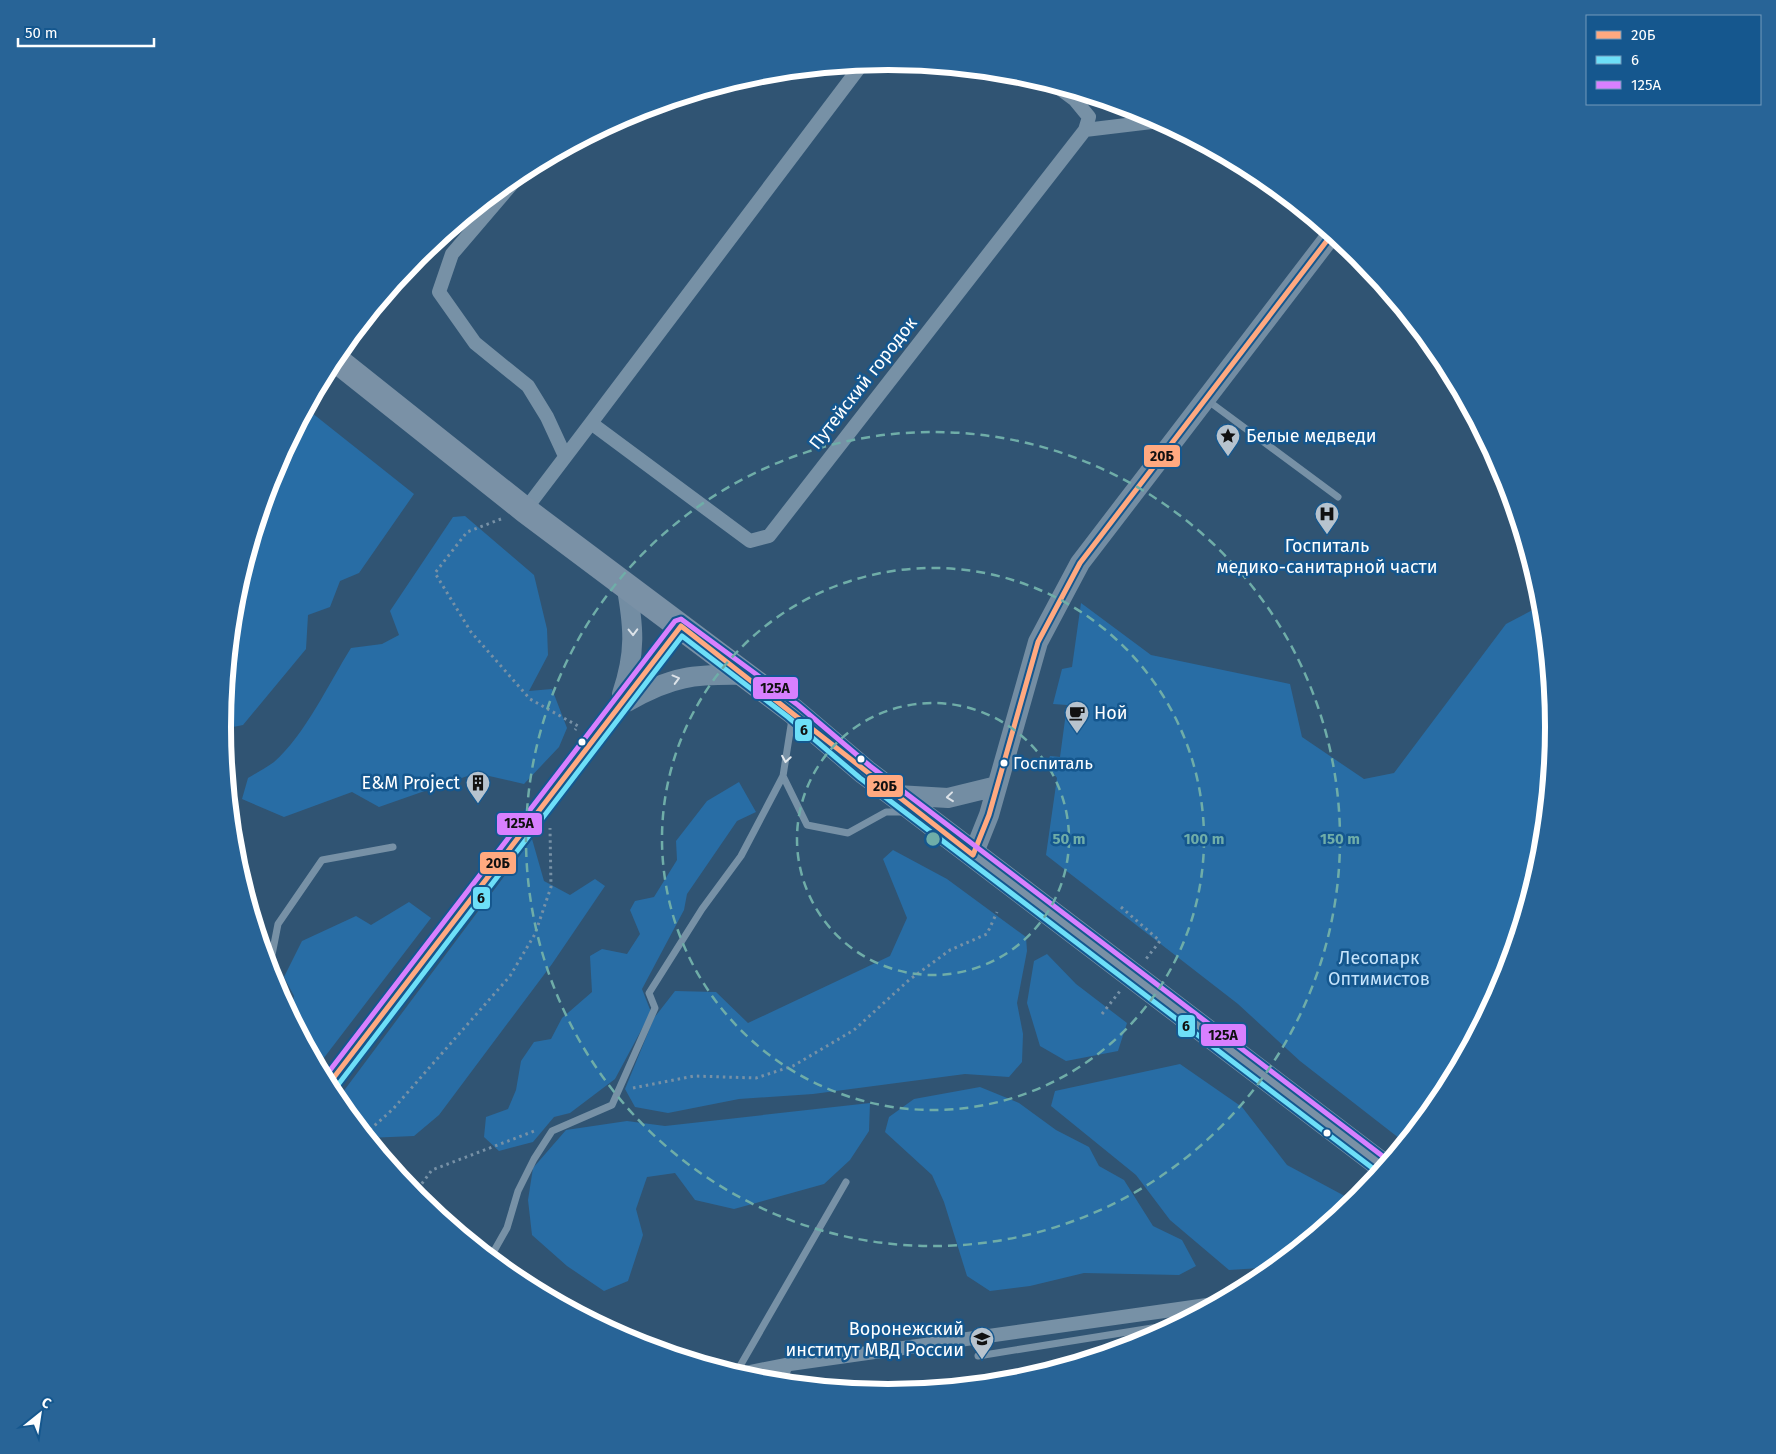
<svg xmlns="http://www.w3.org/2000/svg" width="1776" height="1454" font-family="'Fira Sans',sans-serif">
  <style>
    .green { fill: #286da5 }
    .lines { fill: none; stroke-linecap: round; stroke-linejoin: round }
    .path { stroke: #7791a6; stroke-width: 3; stroke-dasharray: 2.5 4; stroke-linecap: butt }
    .lane { stroke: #7791a6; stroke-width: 7 }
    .street { stroke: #7791a6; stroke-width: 14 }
    .secondary { stroke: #738da3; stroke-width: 20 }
    .highway { stroke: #7a91a6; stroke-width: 26 }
    .bus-1-casing { stroke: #15578e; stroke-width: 9 }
    .bus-2-casing { stroke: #15578e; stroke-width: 9 }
    .bus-3-casing { stroke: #15578e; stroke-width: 9 }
    .bus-1 { stroke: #ffa980; stroke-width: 5 }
    .bus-2 { stroke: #6ddff8; stroke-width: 5 }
    .bus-3 { stroke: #d880ff; stroke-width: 5 }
    .oneway { stroke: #dce2e8 }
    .oneway2 { stroke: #e4e9ed }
    .ring { fill: none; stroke: #6fada8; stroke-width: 2.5; stroke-dasharray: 9 6 }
    .bus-dot { fill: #fff; stroke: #15578e; stroke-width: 2 }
    .labels { text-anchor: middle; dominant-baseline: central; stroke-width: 5; stroke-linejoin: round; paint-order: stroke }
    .bus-label { font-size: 17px; fill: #fff; stroke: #15578e; text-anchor: start }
    .street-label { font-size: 18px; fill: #fff; stroke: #15578e }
    .poi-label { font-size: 18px; fill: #fff; stroke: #15578e; text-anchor: start }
    .park-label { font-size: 18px; fill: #c6e4fc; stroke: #15578e }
    .rim { fill: none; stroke: #fff; stroke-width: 6 }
    .centre { fill: #6fada8; stroke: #15578e; stroke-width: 2.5 }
    .ring-label { font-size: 15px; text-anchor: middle; font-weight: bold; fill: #6fada8; stroke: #15578e; stroke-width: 5; stroke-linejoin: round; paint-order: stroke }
    .line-badge { stroke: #15578e; stroke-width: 2 }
    .pale-badge-label { font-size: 14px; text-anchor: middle; font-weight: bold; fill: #111 }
  </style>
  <rect width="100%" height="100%" fill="#305473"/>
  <path class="green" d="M307 409 414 494 359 573 340 581 330 607 308 615 306 649 243 725 223 729 226 747 224 749 222 727 235 597 273 472Z
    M465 516 534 575 547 629 548 655 529 691 552 689 567 728 559 747 524 784 476 773 379 807 352 792 284 817 242 799 248 778C256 773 266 768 274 762 305 735 329 683 351 648L382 644 399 635 390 611 453 517Z
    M1081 603 1151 655 1290 684 1302 737 1364 779 1394 773 1506 624 1542 605 1554 727 1541 857 1503 982 1441 1097 1404 1142 1300 1061 1238 1004 1046 855 1057 778 1047 765 1050 756 1060 757 1067 705 1053 704 1062 669 1072 667Z
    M739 782 756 812 737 821 687 894 684 910 642 989 651 1012 615 1079 570 1113 554 1117 533 1142 499 1151 484 1137 486 1117 508 1109 516 1090 521 1061 534 1042 551 1039 562 1018 592 992 590 956 602 949 627 954 640 934 630 910 635 901 654 897 677 860 676 841 707 801Z
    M532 839 544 881 570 895 595 879 605 886 552 964 439 1115 414 1136 368 1138 337 1100Z
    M893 850 947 879 1026 937 1027 951 1017 1003 1023 1034 1022 1062 1009 1077 965 1074 813 1094 739 1099 668 1113 635 1107 625 1089 654 1018 675 991 716 992 748 1023 890 956 907 918 883 859Z
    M409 902 431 918 320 1063 315 1060 290 1015 294 996 284 977 302 941 356 916 371 925Z
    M1047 954 1076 984 1127 1023 1118 1051 1066 1061 1040 1046 1027 1003 1034 961Z
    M1180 1064 1242 1107 1287 1165 1354 1201 1274 1267 1229 1270 1170 1220 1136 1175 1051 1106 1055 1091Z
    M980 1087 1019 1103 1056 1130 1089 1147 1099 1166 1124 1180 1153 1226 1182 1240 1196 1266 1179 1275 1084 1273 1030 1286 990 1291 967 1276 944 1202 932 1175 885 1132 889 1117 914 1099Z
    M870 1103 869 1131 850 1160 824 1184 734 1209 695 1200 675 1173 647 1177 636 1209 643 1235 628 1281 604 1291 567 1266 532 1235 528 1200 533 1168 566 1130 627 1121 665 1126Z"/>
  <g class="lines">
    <path class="path" d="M501 519 467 532 435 573 471 632 530 699 578 726 575 730
      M1121 907 1160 941 1146 959
      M1102 1014 1120 991
      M633 1088 694 1076 756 1078 793 1066 854 1030 909 980 950 950 987 934 997 912
      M365 1134 393 1109 510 976 535 934 551 887 550 828
      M414 1194 432 1170 537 1130"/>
    <path class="lane" d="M1207 400 1338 497
      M792 719 783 776 807 825 848 833 886 812H905
      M269 970 278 924 322 860 393 847
      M490 1258 507 1228 518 1191 534 1159 552 1131 612 1105 655 1008 649 993 702 909 741 856 783 776
      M978 1356 1177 1324
      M736 1373 846 1182
      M783 1382 790 1364"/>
    <path class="street" d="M1085 130 1160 121
      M523 171 452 254 439 292 475 343 528 386 547 417 565 456
      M591 423 862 64
      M525 510 591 423 750 541 769 536 1085 130 1089 117 1075 100 1055 85
      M740 1374 790 1364 1214 1304"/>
    <path class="secondary" d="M622 694C636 653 634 627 626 584
      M627 702C671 676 695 674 745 675
      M897 795 948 798 997 786
      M973 855 989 815 1038 642 1080 563 1332 234
      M328 1085 681 626"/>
    <path class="highway" d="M334 358 525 510 793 711 865 772 1384 1167"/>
    <defs>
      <path id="bus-1" d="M328 1085 681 626 973 855 989 815 1038 642 1080 563 1332 234"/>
      <path id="bus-2" d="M334 1090 682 636 788 717 860 778 1379 1173"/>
      <path id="bus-3" d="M324 1078 675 621 681 619 798 705 870 766 1389 1161"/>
    </defs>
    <use href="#bus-1" class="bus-1-casing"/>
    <use href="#bus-2" class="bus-2-casing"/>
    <use href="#bus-3" class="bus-3-casing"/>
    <use href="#bus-1" class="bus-1"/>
    <use href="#bus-2" class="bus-2"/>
    <use href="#bus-3" class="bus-3"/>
  </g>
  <defs><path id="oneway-chevron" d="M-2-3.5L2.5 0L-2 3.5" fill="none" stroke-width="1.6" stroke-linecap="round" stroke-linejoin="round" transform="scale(1.25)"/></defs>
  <g class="oneway">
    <use href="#oneway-chevron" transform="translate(633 632) rotate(89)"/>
    <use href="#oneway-chevron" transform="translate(676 679) rotate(-15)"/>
    <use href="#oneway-chevron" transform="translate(950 797) rotate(174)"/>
  </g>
  <use class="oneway2" href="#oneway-chevron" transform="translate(786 759) rotate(99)"/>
  <g class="ring">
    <circle cx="933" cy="839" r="136"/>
    <circle cx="933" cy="839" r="271"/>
    <circle cx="933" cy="839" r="407"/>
  </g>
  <defs>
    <symbol id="sight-pin" viewBox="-11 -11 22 30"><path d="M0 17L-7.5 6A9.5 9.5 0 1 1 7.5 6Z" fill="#b7c3ce" stroke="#15578e"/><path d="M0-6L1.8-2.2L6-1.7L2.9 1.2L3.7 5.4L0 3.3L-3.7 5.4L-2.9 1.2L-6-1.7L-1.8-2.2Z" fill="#111"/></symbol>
    <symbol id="hospital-pin" viewBox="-11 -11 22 30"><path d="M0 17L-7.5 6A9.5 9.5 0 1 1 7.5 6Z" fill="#b7c3ce" stroke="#15578e"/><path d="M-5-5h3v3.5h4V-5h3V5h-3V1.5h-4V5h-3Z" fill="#111"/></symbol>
    <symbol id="cafe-pin" viewBox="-11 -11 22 30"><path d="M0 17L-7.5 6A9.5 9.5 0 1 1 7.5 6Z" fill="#b7c3ce" stroke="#15578e"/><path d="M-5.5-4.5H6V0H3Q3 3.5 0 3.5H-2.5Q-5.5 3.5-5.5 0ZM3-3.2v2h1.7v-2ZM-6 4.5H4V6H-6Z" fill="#111"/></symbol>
    <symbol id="building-pin" viewBox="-11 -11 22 30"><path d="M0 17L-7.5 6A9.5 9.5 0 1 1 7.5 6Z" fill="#b7c3ce" stroke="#15578e"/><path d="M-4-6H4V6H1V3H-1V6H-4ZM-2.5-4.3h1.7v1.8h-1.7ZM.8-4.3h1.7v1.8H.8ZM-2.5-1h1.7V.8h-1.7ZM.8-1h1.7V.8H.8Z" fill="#111"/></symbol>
    <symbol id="university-pin" viewBox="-11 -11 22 30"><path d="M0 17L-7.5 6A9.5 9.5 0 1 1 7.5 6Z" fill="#b7c3ce" stroke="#15578e"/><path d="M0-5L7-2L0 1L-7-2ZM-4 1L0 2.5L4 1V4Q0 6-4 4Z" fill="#111"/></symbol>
  </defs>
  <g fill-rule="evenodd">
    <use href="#sight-pin" x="1214" y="422" width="28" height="38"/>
    <use href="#hospital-pin" x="1313" y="500" width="28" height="38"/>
    <use href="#cafe-pin" x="1063" y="699" width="28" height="38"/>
    <use href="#building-pin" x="464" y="769" width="28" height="38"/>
    <use href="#university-pin" x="968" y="1325" width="28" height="38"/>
  </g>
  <g class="bus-dot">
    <circle cx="582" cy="742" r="4.5"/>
    <circle cx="861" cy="759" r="4.5"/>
    <circle cx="1004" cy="763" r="4.5"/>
    <circle cx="1327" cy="1133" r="4.5"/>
  </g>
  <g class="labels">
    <g class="bus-label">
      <text x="1013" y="763">Госпиталь</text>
    </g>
    <g class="street-label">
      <text transform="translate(863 383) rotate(-52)">Путейский городок</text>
    </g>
    <g class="poi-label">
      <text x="1246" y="436">Белые медведи</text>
      <text x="1327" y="546" text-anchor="middle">Госпиталь<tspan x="1327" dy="21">медико-санитарной части</tspan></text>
      <text x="1094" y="713">Ной</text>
      <text x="460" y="783" text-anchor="end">E&amp;M Project</text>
      <text x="964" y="1329" text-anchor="end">Воронежский<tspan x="964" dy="21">институт МВД России</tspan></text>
    </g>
    <g class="park-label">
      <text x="1379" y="958">Лесопарк<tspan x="1379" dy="21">Оптимистов</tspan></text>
    </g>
  </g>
  <path d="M0 0H1776V1454H0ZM231 727a657 657 0 1 1 1314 0a657 657 0 1 1-1314 0Z" fill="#286497" fill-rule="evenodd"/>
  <path class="rim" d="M231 727a657 657 0 1 1 1314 0a657 657 0 1 1-1314 0Z"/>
  <circle cx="933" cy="839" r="8" class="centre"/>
  <g class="ring-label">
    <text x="1069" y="844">50 m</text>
    <text x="1204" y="844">100 m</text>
    <text x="1340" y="844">150 m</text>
  </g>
  <g class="line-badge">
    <rect x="1143" y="444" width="38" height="24" rx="5" fill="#ffa980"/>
    <rect x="752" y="676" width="47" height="24" rx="5" fill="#d880ff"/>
    <rect x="794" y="718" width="19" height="24" rx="5" fill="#6ddff8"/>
    <rect x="866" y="774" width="38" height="24" rx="5" fill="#ffa980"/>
    <rect x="496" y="812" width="47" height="24" rx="5" fill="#d880ff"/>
    <rect x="479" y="851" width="38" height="24" rx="5" fill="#ffa980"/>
    <rect x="472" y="886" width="19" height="24" rx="5" fill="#6ddff8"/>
    <rect x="1177" y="1014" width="19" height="24" rx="5" fill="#6ddff8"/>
    <rect x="1200" y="1023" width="47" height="24" rx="5" fill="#d880ff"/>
  </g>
  <g class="pale-badge-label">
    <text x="1162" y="461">20Б</text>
    <text x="775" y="693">125А</text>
    <text x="804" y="735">6</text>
    <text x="885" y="791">20Б</text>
    <text x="519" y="828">125А</text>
    <text x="498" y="868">20Б</text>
    <text x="481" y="903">6</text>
    <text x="1186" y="1031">6</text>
    <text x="1223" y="1040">125А</text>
  </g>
  <rect x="1586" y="15" width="175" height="90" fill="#15578e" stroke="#739abb"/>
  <rect x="1596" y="31" width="25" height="8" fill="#ffa980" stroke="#739abb"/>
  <text x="1631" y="40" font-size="15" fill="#ffffff">20Б</text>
  <rect x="1596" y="56" width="25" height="8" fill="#6ddff8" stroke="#739abb"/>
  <text x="1631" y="65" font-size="15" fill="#ffffff">6</text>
  <rect x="1596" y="81" width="25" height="8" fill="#d880ff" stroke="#739abb"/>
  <text x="1631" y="90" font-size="15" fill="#ffffff">125А</text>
  <g transform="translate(40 1414) rotate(30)" stroke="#15578e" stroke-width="4" paint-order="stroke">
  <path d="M0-4L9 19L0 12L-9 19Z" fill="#ffffff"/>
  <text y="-8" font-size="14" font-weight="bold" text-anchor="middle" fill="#ffffff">С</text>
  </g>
  <path d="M18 38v8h136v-8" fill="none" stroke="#ffffff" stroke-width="2.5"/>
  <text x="25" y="38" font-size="15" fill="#ffffff" stroke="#15578e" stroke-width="4" paint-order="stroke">50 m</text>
</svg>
